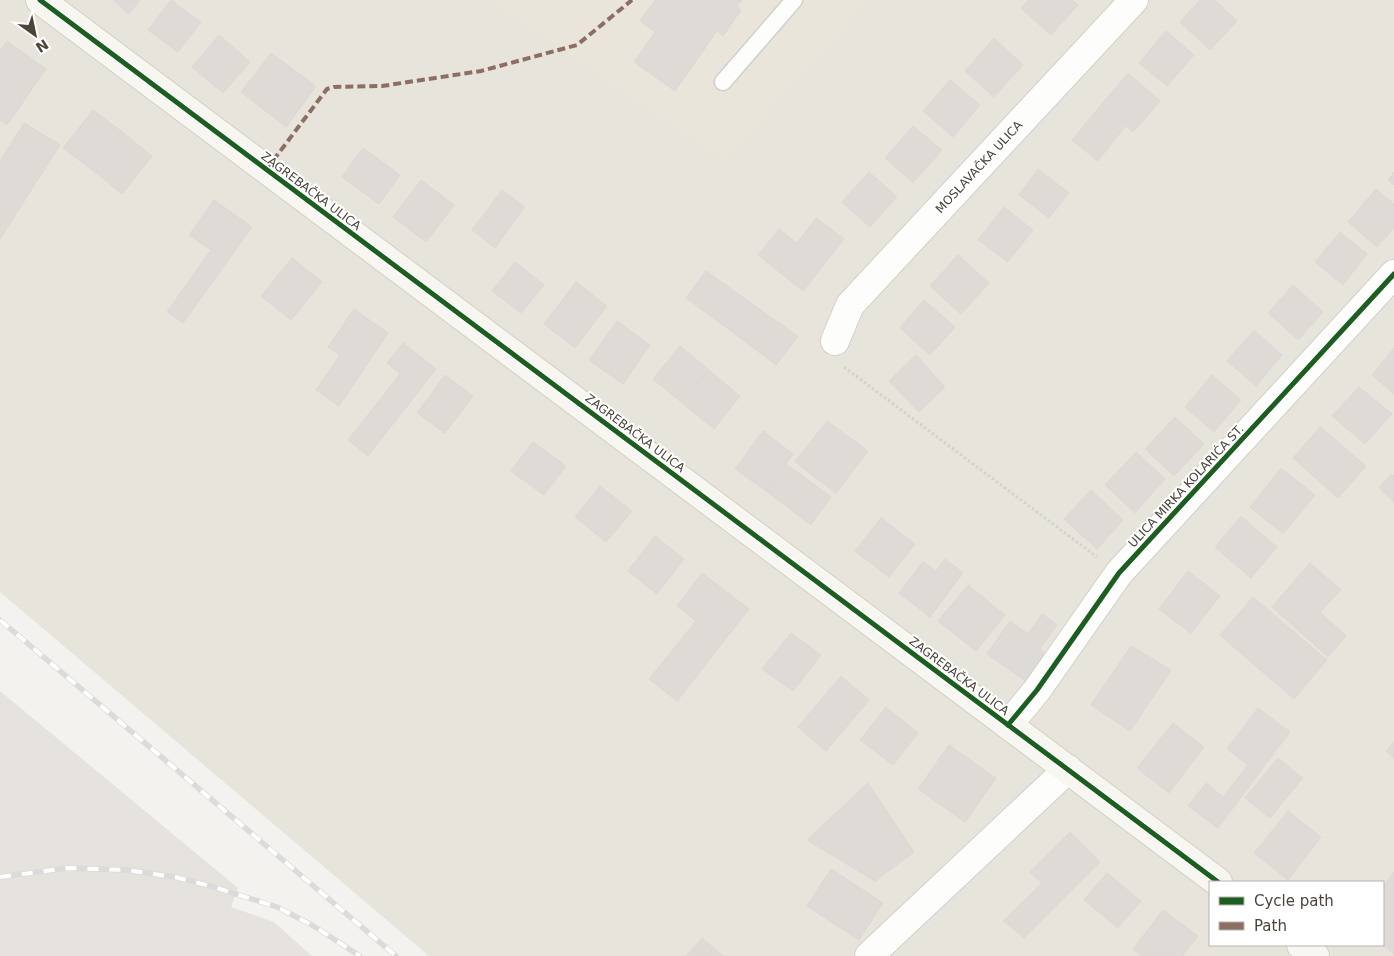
<svg xmlns="http://www.w3.org/2000/svg" width="1394" height="956" font-family="'DejaVu Sans',sans-serif">
<style>
.residential{fill:#e7e4dc;fill-rule:evenodd}
.industrial{fill:#e6e2de}
.education{fill:#eae5da}
.building{fill:#dedbd6;stroke:#dcd9d4}
.lines{fill:none;stroke-linecap:round;stroke-linejoin:round}
.lane-casing{stroke:#d2d0cb;stroke-width:19}
.street-casing{stroke:#d2d0cb;stroke-width:30}
.secondary-casing{stroke:#d3cfc5;stroke-width:30}
.path{stroke:#d3d2cc;stroke-width:3;stroke-dasharray:2.5 2.5;stroke-linecap:butt}
.lane{stroke:#fdfdfc;stroke-width:16}
.street{stroke:#fdfdfc;stroke-width:28}
.secondary{stroke:#f7f6f1;stroke-width:28}
.rail-casing{stroke:#dbdbda;stroke-width:5.5}
.rail{stroke:#fff;stroke-width:4;stroke-dasharray:11;stroke-linecap:butt}
.quiet{stroke:#8d6e63;stroke-width:4;stroke-dasharray:8 4;stroke-linecap:butt}
.cycleway-casing{stroke:#fff;stroke-width:8}
.cycleway{stroke:#1b5e20;stroke-width:5}
.labels{text-anchor:middle;dominant-baseline:central;stroke-width:4;stroke-linejoin:round;paint-order:stroke}
.street-label{font-size:12px;fill:#4b4439;stroke:#fff}
</style>
<rect width="100%" height="100%" fill="#f4f2ee"/>
<path class="residential" d="M0,0h1394v956h-965l-429,-364zM1210,882h173v63h-173z"/>
<path class="industrial" d="M0,691l238,197 -7,19 43,15 38,34h-312z"/>
<path class="education" d="M487,0h384l-147,163z"/>
<g class="building">
<path d="M113,0h27l-11,14z"/>
<path d="M171,0l30,22 -23,30 -30,-22z"/>
<path d="M655,0h87l-5,6 4,4 -18,26 -6,-5 -42,60 -41,-29 21,-30 -15,-11z"/>
<path d="M1028,0h44l6,5 -27,30 -30,-27z"/>
<path d="M1200,0h15l22,21 -27,29 -30,-28z"/>
<path d="M1166,31l28,24 -27,31 -28,-23z"/>
<path d="M219,35l31,27 -27,31 -31,-26z"/>
<path d="M994,38l29,27 -29,32 -29,-26z"/>
<path d="M7,41l39,28 -39,56 -7,-5v-69z"/>
<path d="M271,53l45,33 -30,41 -45,-35z"/>
<path d="M1128,73l32,28 -27,31 -32,-27z"/>
<path d="M950,80l30,25 -27,32 -30,-26z"/>
<path d="M1101,105l25,20 -28,36 -26,-21z"/>
<path d="M93,110l28,21 -30,38 -28,-21z"/>
<path d="M24,123l36,22 -60,94v-78z"/>
<path d="M913,126l29,24 -29,33 -28,-25z"/>
<path d="M121,131l31,25 -30,38 -31,-25z"/>
<path d="M363,148l37,27 -21,29 -37,-27z"/>
<path d="M1038,169l31,24 -20,25 -30,-23z"/>
<path d="M869,172l28,25 -27,30 -28,-25z"/>
<path d="M1394,172v13l-6,-5z"/>
<path d="M421,180l33,25 -28,37 -33,-25z"/>
<path d="M1376,189l18,15v24l-17,19 -29,-25z"/>
<path d="M502,190l23,17 -30,41 -23,-18z"/>
<path d="M214,200l38,27 -69,96 -16,-11 44,-62 -22,-15z"/>
<path d="M1004,207l29,23 -25,32 -30,-22z"/>
<path d="M816,218l28,21 -41,52 -45,-36 21,-26 18,14z"/>
<path d="M1340,232l27,22 -24,31 -28,-23z"/>
<path d="M958,255l31,28 -28,31 -31,-28z"/>
<path d="M292,258l30,24 -31,38 -30,-24z"/>
<path d="M515,262l29,23 -23,28 -29,-22z"/>
<path d="M706,271l49,35 -20,28 -49,-36z"/>
<path d="M576,282l31,24 -32,42 -31,-24z"/>
<path d="M1293,285l30,27 -25,28 -30,-27z"/>
<path d="M924,300l31,27 -25,28 -30,-27z"/>
<path d="M755,306l43,30 -22,29 -41,-31z"/>
<path d="M354,309l34,24 -49,73 -23,-16 24,-35 -12,-8z"/>
<path d="M617,321l33,24 -27,39 -34,-24z"/>
<path d="M1254,330l28,25 -26,31 -29,-25z"/>
<path d="M403,343l33,26 -68,87 -20,-16 52,-66 -13,-11z"/>
<path d="M680,346l29,24 -28,32 -28,-23z"/>
<path d="M1394,348v46l-22,-19z"/>
<path d="M916,355l29,32 -26,25 -30,-31z"/>
<path d="M709,370l31,26 -26,33 -33,-27z"/>
<path d="M445,375l28,21 -28,37 -28,-20z"/>
<path d="M1212,375l29,25 -27,32 -29,-25z"/>
<path d="M1359,387l33,27 -27,30 -33,-28z"/>
<path d="M1175,417l29,27 -30,32 -29,-27z"/>
<path d="M827,421l41,30 -32,42 -41,-31z"/>
<path d="M1320,427l46,39 -28,32 -45,-40z"/>
<path d="M763,431l30,23 -27,37 -31,-22z"/>
<path d="M533,442l33,24 -22,29 -33,-24z"/>
<path d="M1136,452l29,27 -30,34 -30,-28z"/>
<path d="M786,464l45,33 -20,28 -45,-34z"/>
<path d="M1281,468l34,27 -32,39 -33,-27z"/>
<path d="M1391,474l3,2v26l-15,-14z"/>
<path d="M600,486l32,25 -26,31 -31,-25z"/>
<path d="M1091,490l32,30 -26,29 -33,-30z"/>
<path d="M1241,516l36,31 -26,31 -36,-31z"/>
<path d="M881,518l34,26 -26,33 -34,-26z"/>
<path d="M655,536l29,23 -27,35 -29,-23z"/>
<path d="M945,559l18,14 -33,44 -31,-24 24,-31 13,9z"/>
<path d="M1310,563l31,27 -21,22 26,24 -18,21 -56,-50z"/>
<path d="M1188,571l32,25 -29,37 -32,-24z"/>
<path d="M702,573l47,36 -72,92 -28,-22 47,-58 -19,-15z"/>
<path d="M968,585l37,30 -29,36 -38,-30z"/>
<path d="M1253,597l40,34 -33,39 -40,-35z"/>
<path d="M1042,614l15,11 -17,24 7,5 -20,28 -40,-28 23,-33 18,13z"/>
<path d="M1293,631l34,29 -33,39 -34,-29z"/>
<path d="M791,633l30,22 -28,36 -31,-22z"/>
<path d="M1131,646l40,24 -41,61 -39,-26z"/>
<path d="M841,676l28,24 -43,51 -28,-24z"/>
<path d="M886,707l32,26 -25,32 -33,-25z"/>
<path d="M1258,708l32,24 -72,96 -30,-22 18,-23 17,14 25,-32 -21,-16z"/>
<path d="M1173,723l31,24 -35,46 -32,-25z"/>
<path d="M1394,742v16l-8,-7z"/>
<path d="M949,745l47,33 -31,44 -47,-33z"/>
<path d="M1278,758l25,20 -33,40 -25,-20z"/>
<path d="M868,783l46,69 -39,29 -68,-41z"/>
<path d="M1288,811l33,26 -33,43 -34,-27z"/>
<path d="M1070,832l30,30 -76,76 -21,-17 39,-38 -12,-11z"/>
<path d="M831,869l52,34 -24,37 -52,-34z"/>
<path d="M1394,872v82l-12,-9 1,-58z"/>
<path d="M1107,873l34,28 -23,27 -34,-28z"/>
<path d="M1163,910l35,26 -16,20h-40l-9,-7z"/>
<path d="M702,938l21,18h-37z"/>
</g>
<g class="lines">
<defs>
<path id="lane" d="M723,82l71,-82"/>
<g id="street">
<path d="M835,341l15,-36 284,-305"/>
<path d="M1008,725l29,-35 82,-117 275,-299"/>
<path d="M869,956l199,-187"/>
</g>
<g id="secondary">
<path d="M40,0l1178,882"/>
<path d="M1301,945l14,11"/>
</g>
</defs>
<use href="#lane" class="lane-casing"/>
<use href="#street" class="street-casing"/>
<use href="#secondary" class="secondary-casing"/>
<path class="path" d="M844,367l253,190"/>
<use href="#lane" class="lane"/>
<use href="#street" class="street"/>
<use href="#secondary" class="secondary"/>
<defs>
<g id="rail">
<path d="M0,620l396,336"/>
<path d="M0,877l68,-9 58,2 49,7 39,10 63,20 35,18 48,31"/>
</g>
</defs>
<use href="#rail" class="rail-casing"/>
<use href="#rail" class="rail"/>
<path class="quiet" d="M266,170l61,-81 7,-2 48,-1 99,-15 96,-26 55,-45"/>
<defs>
<g id="cycleway">
<path d="M40,0l1178,882"/>
<path d="M1008,725l29,-35 82,-117 275,-299"/>
</g>
</defs>
<use href="#cycleway" class="cycleway-casing"/>
<use href="#cycleway" class="cycleway"/>
</g>
<g class="labels">
<g class="street-label">
<text transform="translate(979 167) rotate(-47)">MOSLAVAČKA ULICA</text>
<text transform="translate(311 191) rotate(37)">ZAGREBAČKA ULICA</text>
<text transform="translate(635 433) rotate(37)">ZAGREBAČKA ULICA</text>
<text transform="translate(1186 486) rotate(-47)">ULICA MIRKA KOLARIĆA ST.</text>
<text transform="translate(959 676) rotate(37)">ZAGREBAČKA ULICA</text>
</g>
</g>
<rect x="1209" y="881" width="175" height="65" fill="#ffffff" stroke="#b7b4b0"/>
<rect x="1219" y="897" width="25" height="8" fill="#1b5e20" stroke="#b7b4b0"/>
<text x="1254" y="906" font-size="15" fill="#4b4439">Cycle path</text>
<rect x="1219" y="922" width="25" height="8" fill="#8d6e63" stroke="#b7b4b0"/>
<text x="1254" y="931" font-size="15" fill="#4b4439">Path</text>
<g transform="translate(35 35) rotate(147)" stroke="#ffffff" stroke-width="4" paint-order="stroke">
<path d="M0-4L9 19L0 12L-9 19Z" fill="#4b4439"/>
<text y="-8" font-size="14" font-weight="bold" text-anchor="middle" fill="#4b4439">N</text>
</g>
</svg>
